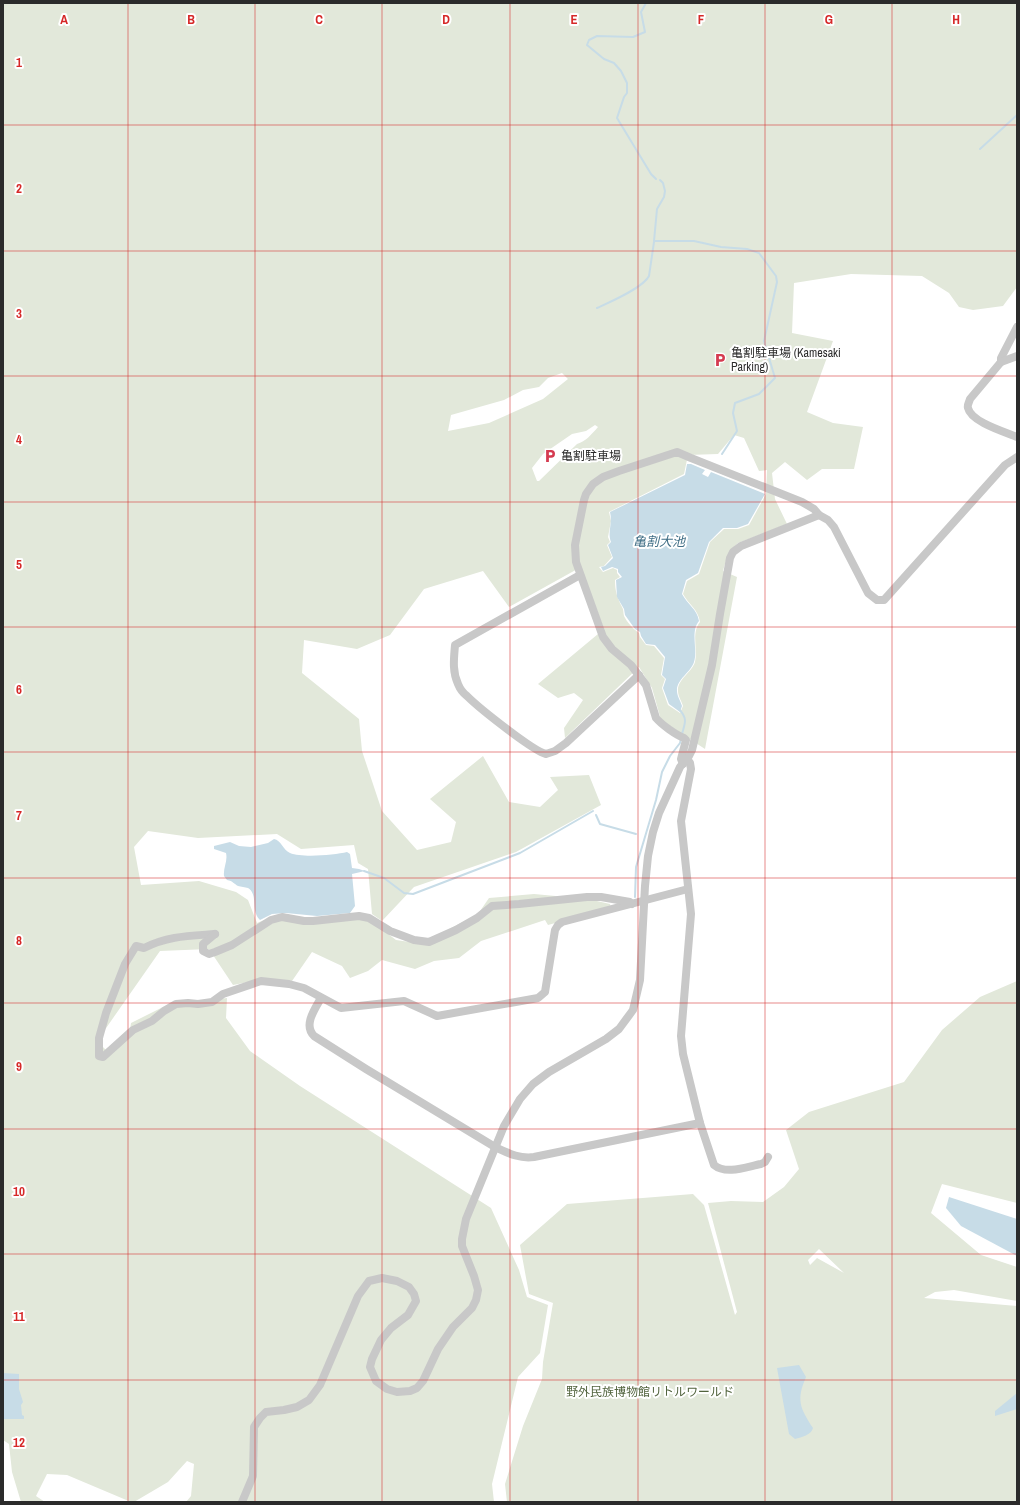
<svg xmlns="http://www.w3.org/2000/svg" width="1020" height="1505" font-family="'Archivo Narrow','Noto Sans JP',sans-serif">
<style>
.green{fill:#e2e8da;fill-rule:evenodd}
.water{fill:#c7dce7}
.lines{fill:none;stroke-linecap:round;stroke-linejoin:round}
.stream{stroke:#c7dce7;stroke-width:2}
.minor{stroke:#c8c8c8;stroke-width:8}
.grid{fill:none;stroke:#d62828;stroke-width:1;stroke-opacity:0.55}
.labels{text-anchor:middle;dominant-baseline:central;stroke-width:4;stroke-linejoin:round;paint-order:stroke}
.poi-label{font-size:12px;fill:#2b2b2b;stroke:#fff;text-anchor:start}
.park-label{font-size:12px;fill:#51633d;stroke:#fff}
.water-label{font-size:13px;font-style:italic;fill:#416f86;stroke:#fff}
.grid-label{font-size:13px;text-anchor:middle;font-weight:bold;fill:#d62828;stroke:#fff;stroke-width:4;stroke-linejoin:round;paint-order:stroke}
</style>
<rect width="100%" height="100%" fill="#fff"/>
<g class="green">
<path d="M3,3h1014v284l-14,19 -30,4 -14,-3 -10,-14 -27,-17 -71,-2 -57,9 -2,50 41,8 -26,71 26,11 30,4 -9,42h-32l-15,11 -22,-18 -13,11 3,26 12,25 -49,19c-10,8 -12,17 -15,28l14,6 -32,172 -44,-29 -9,-32 -13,-21 -74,71 -1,-10 19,-28 -9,-7 -16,5 -20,-14 66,-55 -23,-62 -72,40 -26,-36 -59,18 -34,46 -33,14 -53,-9 -2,33 57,46 3,32 20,60 35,39 34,-8 5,-20 -26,-23 53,-43 26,46 31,5 18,-17 -8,-13 39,-2 12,30 -85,47 -102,35 -32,34 -10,-7 -4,-45 -10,-6 -4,-18 -53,4 -24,-15 -79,4 -50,-7 -14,16 7,38 58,-4 37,11 12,8 9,23 17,-7h20l20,2 48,-4 34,26 34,5 2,-7 46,-24 11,-16 45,-4 54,5 22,5 1,4 -63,17 -3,-5 -64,21 -22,17 -25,3 -19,8 -33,-9 -14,11 -18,7 -8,-12 -30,-14 -20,29 -28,-2 -31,6 -24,-36 -49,2 -63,90 13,13 19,-18 2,-13 34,-17 62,-8 -1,20 24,33 50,35 191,122 28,62 8,27 21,8 -8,48 -22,24 -26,107 2,18h-308l5,-6 3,-32 -7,-3 -19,21 -34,20h-3l-64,-27 -20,-1 -11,22 9,6h-24l-9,-30 -3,-28 -6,-4zM562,373l6,6 -25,20 -54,24 -41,8 3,-16 53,-15 19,-10 16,-3 9,-9zM595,425l3,2c-7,8 -12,14 -21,17l-38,37h-2l-5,-13 11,-14 29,-20 14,-3zM734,435l10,3 15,33 8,-1 -1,24 -17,31 -11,4h-14l-14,13 -11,32 -12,7 -4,13c6,11 15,15 17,28 -9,11 -2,27 -5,40 -3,10 -18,18 -17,29 0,5 4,11 5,15l-3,7 -12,-8 -6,-17 3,-9 -4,-4 3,-17 -10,-12 -8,-1 -6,-8 -1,-4c-6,-4 -12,-11 -15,-17 -1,-3 0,-6 -2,-9 -5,-10 -7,-16 -7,-27l5,-3 -3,-4v-3l-4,-2 -10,4 -4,-5 5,-1 8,-9 -5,-12 3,-3 -2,-5 3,-16 -2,-9 75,-38 4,-19 30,-1z"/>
<path d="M1017,981v222l-75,-19 -11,29 50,42 36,12v34l-63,-11 -19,2 -11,6 93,8v196h-510l-2,-18 18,-58 19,-47 1,-17 10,-59 -24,-9 -9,-49 47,-41 126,-10 11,11 31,110 2,-3 -29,-109 23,-2 32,1 21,-15 15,-18 -13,-39 23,-18 95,-30 38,-52 38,-33zM819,1249l25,24 -27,-15 -7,7 -2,-5z"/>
</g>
<g class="water">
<path d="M687,464h4l14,6 -3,4 6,3 3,-5 54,22 -17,30 -11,4h-14l-14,14 -11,31 -12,7 -4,14c6,11 15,15 17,27 -9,11 -1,28 -5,41 -3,10 -18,18 -17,29 0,5 4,11 5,15l-2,6 -11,-8 -6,-16 3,-9 -4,-4 3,-18 -10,-12 -9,-1 -5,-8 -1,-4 -5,-3 -10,-14 -1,-6 -7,-12 -1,-17 6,-3 -4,-5v-3l-6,-2 -9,4 -2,-4 4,-1 8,-8 -5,-13 3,-3c-4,-10 2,-18 -1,-30l75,-37z"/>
<path d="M274,839c7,1 9,11 16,14 12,5 45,2 57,-1l3,2 2,14 7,1 6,2 -13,3 3,32 -5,7 -33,3 -31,-3 -14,1 -12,6c-10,-9 -1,-25 -12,-32 -3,-1 -7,-1 -10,-2 -4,-2 -5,-5 -11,-6l-3,-4c-1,-8 4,-15 2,-23l-12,-4v-3l16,-4 9,4 12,1 17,-4z"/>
<path d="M949,1197l68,22v37l-56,-30 -15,-18z"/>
<path d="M799,1365l7,12c-10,23 -6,31 7,51 -2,7 -11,9 -18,11l-6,-5 -12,-66z"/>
<path d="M3,1373l16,1v15l4,13 -2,3 1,10 2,1v3h-21z"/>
<path d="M1017,1393v16l-22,7v-5z"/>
</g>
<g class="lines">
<g class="stream">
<path d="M646,3l-5,9 4,20 -12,5 -36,-1 -8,4 -2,5 17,14 10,4 7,8 6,12v10l-3,4 -7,21 34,56 5,5"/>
<path d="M980,149l37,-34"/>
<path d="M660,180l3,3 2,8 -1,6 -7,12 -3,32h40l27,6 26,2 12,4 17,23 1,6 -13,59 11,37 -16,16 -24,9 -2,10 4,18 -15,23"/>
<path d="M597,308c13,-6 46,-20 52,-32l5,-34"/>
<path d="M679,709c9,10 6,14 3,25"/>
<path d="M596,815l4,9 36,10"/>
<path d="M364,871l20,7 20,15 9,1 107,-41 73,-42"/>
<path d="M635,897l1,-30 20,-67 6,-28 8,-16 10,-13 1,-4"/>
</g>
<g class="minor">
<path d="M1017,327l-16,31v4l-31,37c-1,4 -3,6 -2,9 3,14 37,24 49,29"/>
<path d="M1001,362l16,-6"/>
<path d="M580,575l-125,70c-1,13 -3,26 3,39 2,5 5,9 9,12 12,12 66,55 79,58l9,-3 11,-8 73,-68"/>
<path d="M687,759l3,4 1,6 -10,52 10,93 -10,122 2,18 17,69 14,42c12,10 32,2 47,-1l4,-2 3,-5"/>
<path d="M683,764l-2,-5 5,-19 -2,-2c-8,-3 -22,-13 -28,-20l-10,-33 -15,-20 -19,-16 -9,-12 -27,-75 -1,-17 9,-45 2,-6 7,-10 10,-7 16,-6 58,-19 14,6 111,44 12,7 5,6 9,5 6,7 34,66 9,7h7l121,-135 12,-8"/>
<path d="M215,934c-27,2 -47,2 -71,14l-8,-2 -11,18 -19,49 -7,25v18l4,1 30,-27 19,-9 12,-10 12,-7 12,-1 10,1 14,-2 11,-8 38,-13 28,3 15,4 37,20 63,-7 33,15 101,-18 7,-6 10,-62 3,-5 4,-3 126,-33"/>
<path d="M215,934l-12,10v7l6,3 6,-2 17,-7 39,-25 11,-3 22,4h9l46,-5 10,2 21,13 24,9 15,2 27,-12 21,-12 15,-12 27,-2 68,-7h14l29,5 2,2"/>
<path d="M321,998c-6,11 -18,27 -7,38l52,33 129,78c13,6 24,12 39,10l166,-34"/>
<path d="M242,1502l11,-26 1,-49 6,-9 6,-6 18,-2 13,-3 12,-7 11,-15 38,-89 11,-15 13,-3 15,3 12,6 5,7 2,7 -8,14 -17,13 -10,12 -9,19 -2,8 6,14 11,8 10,3 13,-1 7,-3 6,-7 15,-32 15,-22 19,-19 4,-8 2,-10 -4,-14 -12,-30v-7l4,-20 38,-93 16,-27 13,-15 16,-12 57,-33 13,-10 14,-19 7,-30 5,-94 3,-30 5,-24 6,-19 21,-46 9,-11 3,-6 20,-85 8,-51 10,-56 3,-6 8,-6 78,-31"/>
</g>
</g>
<path class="grid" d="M128,3v1499M255,3v1499M382,3v1499M510,3v1499M638,3v1499M765,3v1499M892,3v1499M3,125h1014M3,251h1014M3,376h1014M3,502h1014M3,627h1014M3,752h1014M3,878h1014M3,1003h1014M3,1129h1014M3,1254h1014M3,1380h1014"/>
<defs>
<symbol id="parking-bare" viewBox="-9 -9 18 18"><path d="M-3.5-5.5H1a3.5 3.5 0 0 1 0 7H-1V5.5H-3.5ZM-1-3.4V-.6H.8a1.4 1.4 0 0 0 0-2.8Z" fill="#d53b50" stroke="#fff" stroke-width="2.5" paint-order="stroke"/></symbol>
</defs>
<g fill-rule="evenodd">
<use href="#parking-bare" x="710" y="350" width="20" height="20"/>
<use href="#parking-bare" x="540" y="446" width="20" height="20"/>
</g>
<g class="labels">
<g class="poi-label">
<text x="731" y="353">亀割駐車場 (Kamesaki<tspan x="731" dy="14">Parking)</tspan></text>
<text x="561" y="456">亀割駐車場</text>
</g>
<g class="park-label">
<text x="650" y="1392">野外民族博物館リトルワールド</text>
</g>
<g class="water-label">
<text x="659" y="541">亀割大池</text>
</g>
</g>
<g class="grid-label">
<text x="64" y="24">A</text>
<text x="191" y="24">B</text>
<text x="319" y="24">C</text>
<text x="446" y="24">D</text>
<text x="574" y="24">E</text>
<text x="701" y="24">F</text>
<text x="829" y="24">G</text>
<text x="956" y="24">H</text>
<text x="19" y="67">1</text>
<text x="19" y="193">2</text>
<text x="19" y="318">3</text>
<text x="19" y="444">4</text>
<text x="19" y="569">5</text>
<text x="19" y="694">6</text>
<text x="19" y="820">7</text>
<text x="19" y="945">8</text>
<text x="19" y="1071">9</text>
<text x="19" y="1196">10</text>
<text x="19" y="1321">11</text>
<text x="19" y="1447">12</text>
</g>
<rect width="1020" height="1505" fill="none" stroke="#2b2b2b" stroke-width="8"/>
</svg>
